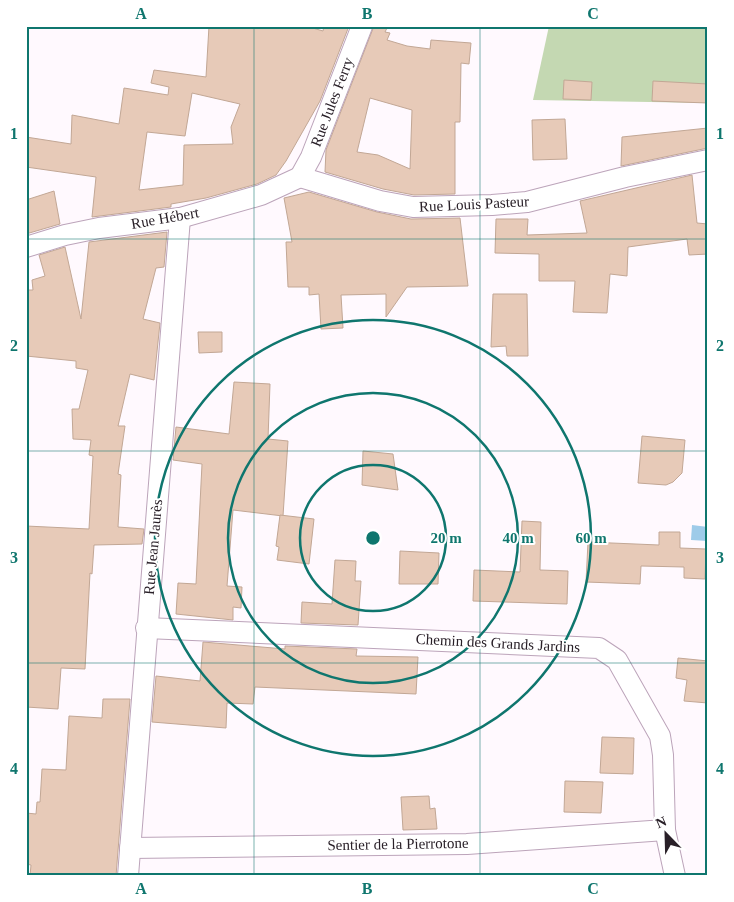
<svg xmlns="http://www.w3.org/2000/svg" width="734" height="902" font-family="'Times New Roman',serif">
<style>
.green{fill:#c4d8b2}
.water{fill:#9ecbe9}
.building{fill:#e7cab8;stroke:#c2a795;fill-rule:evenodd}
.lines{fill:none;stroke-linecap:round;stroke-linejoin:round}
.minor-casing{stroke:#bca4ba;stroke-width:22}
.minor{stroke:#fff;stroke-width:20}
.grid{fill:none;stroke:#0f766e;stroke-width:1;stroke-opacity:0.55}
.ring{fill:none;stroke:#0f766e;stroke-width:2.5}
.labels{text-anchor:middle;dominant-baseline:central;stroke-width:4;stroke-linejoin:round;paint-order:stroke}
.street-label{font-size:15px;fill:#292028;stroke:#fff}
.centre{fill:#0f766e;stroke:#fff;stroke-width:2.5}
.ring-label{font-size:15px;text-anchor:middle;font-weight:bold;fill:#0f766e;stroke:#fff;stroke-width:4;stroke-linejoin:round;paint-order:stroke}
.neatline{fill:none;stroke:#0f766e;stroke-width:2}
.grid-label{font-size:16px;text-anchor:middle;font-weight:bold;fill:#0f766e}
</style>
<rect width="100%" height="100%" fill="#fff9fe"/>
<path class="green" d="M549,26h159v77l-175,-3z"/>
<path class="water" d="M692,525l16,2v14l-17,-1z"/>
<g class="building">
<path d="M209,26h97l17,5 1,-5h25l-29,75 -34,60 -10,14 -19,9 -51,14 -35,6v3l-79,10 4,-40 -70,-10v-30l45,7 1,-29 47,9 5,-36 44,7 1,-8 -18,-4 3,-13 52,7zM192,93l48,11 -9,23 2,17 -49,1 -1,40 -44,5 8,-58 38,4z"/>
<path d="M374,26h14l-3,6 5,1 -3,7 20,6 23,3 1,-9 40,3 -2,21 -8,-1 -1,59h-5v72l-41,1 -31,-6 -58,-17 1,-22zM370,98l42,12 -2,59 -32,-14 -21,-3z"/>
<path d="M564,80l28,2 -1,18 -28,-1z"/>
<path d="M653,81l55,3v19l-56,-2z"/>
<path d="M565,119l2,40 -34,1 -1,-40z"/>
<path d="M708,128v20l-87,18 1,-29z"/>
<path d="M692,175l5,48 11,1v30l-19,1 -2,-16 -59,8 -1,29 -17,-2 -3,39 -34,-1 2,-31h-36v-27l-44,-1 1,-34h32l-1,16 60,-2 -7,-32z"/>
<path d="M54,191l6,33 -34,10v-34z"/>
<path d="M309,192l68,20 34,7 49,-1 8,68 -61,1 -21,30v-23l-45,1 2,33 -22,1 -2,-35 -10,1v-8h-21l-2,-45h6l-8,-44z"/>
<path d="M167,232l-3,35 -8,1 -13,51 17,4 -6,57 -24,-6 -12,52h7l-7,48 3,1 -3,52 26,2 -2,15 -48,1 -2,29 -2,-1 -5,96 -24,-1 -3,41 -32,-2v-181l63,3 4,-73 -4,-1 2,-15 -18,-1 -1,-30h7l9,-39 -12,-2v-7l-50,-5v-66h7l-1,-10 13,-4 -6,-21 26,-8 16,72 8,-77z"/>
<path d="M493,294h34l1,62h-21l-1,-10 -15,1z"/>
<path d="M198,332h24v20l-23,1z"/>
<path d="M234,382l36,2 -2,55 20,2 -5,75 -50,-6 -6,76 15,1 -1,21 -8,-1v13l-57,-6 2,-31 18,1 6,-120 -29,-4 3,-33 53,7z"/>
<path d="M642,436l43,4 -3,33 -9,9 -7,3 -28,-2z"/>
<path d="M363,451l30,3 5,36 -36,-5z"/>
<path d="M280,515l34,4 -5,45 -32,-4 2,-13 -3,-1z"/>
<path d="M522,521l19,1 -1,48 28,1 -1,33 -94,-3 1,-31 46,2z"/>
<path d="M659,532h21v16l26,1 -1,30 -21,-1v-11l-43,-1 -1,18 -54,-2 2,-40 71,3z"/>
<path d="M400,551l39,2 -1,31h-39z"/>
<path d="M335,560l21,1 -1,20h6l-3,44 -57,-2 1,-21 30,2z"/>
<path d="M203,642l82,7v-3l72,3 -1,7 62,1 -2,37 -161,-7 -2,17 -26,-1 -1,25 -74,-6 4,-46 44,5z"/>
<path d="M678,658l30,3v42l-24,-2 3,-21 -11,-2z"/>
<path d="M103,699h27l-14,177h-86l1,-11 -5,-1v-51l10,1 1,-12h3l2,-33 24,1 3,-54 33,2z"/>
<path d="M602,737l32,1 -1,36 -33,-1z"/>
<path d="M565,781l38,1 -2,31 -37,-1z"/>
<path d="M429,796l1,13 5,-1 2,21 -34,1 -2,-33z"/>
</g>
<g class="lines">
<defs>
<g id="minor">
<path d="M300,177l80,24 33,6 79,-2 35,-3 98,-25 83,-17"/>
<path d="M300,177l11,-20 51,-131"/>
<path d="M26,247l39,-12 34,-7 81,-10 81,-23 39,-18"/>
<path d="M146,628l453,20 18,12 43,76 3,19 2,75 10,46"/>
<path d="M130,848l337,-4 198,-14"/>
<path d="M128,876l52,-658"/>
</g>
</defs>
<use href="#minor" class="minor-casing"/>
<use href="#minor" class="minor"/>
</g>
<path class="grid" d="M254,26v850M480,26v850M26,239h682M26,451h682M26,663h682"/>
<g class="ring">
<circle cx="373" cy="538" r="73"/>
<circle cx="373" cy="538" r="145"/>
<circle cx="373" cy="538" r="218"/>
</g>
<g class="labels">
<g class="street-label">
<text transform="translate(332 102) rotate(-69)">Rue Jules Ferry</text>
<text transform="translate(474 204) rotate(-3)">Rue Louis Pasteur</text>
<text transform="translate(165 218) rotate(-10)">Rue Hébert</text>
<text transform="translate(153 547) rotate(-85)">Rue Jean Jaurès</text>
<text transform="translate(498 643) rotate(3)">Chemin des Grands Jardins</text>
<text transform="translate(398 844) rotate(-1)">Sentier de la Pierrotone</text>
</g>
</g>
<circle cx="373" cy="538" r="8" class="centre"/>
<g class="ring-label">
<text x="446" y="543">20 m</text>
<text x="518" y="543">40 m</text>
<text x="591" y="543">60 m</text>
</g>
<rect width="734" height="902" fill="none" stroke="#ffffff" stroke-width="55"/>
<g transform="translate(666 834) rotate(337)" stroke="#ffffff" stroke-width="4" paint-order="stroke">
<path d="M0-4L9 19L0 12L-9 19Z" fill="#292028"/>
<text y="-8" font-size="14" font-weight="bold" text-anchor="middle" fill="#292028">N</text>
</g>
<rect x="28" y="28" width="678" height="846" class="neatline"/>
<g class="grid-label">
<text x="141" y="19">A</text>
<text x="367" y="19">B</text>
<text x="593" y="19">C</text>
<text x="14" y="139">1</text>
<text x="720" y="139">1</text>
<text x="14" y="351">2</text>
<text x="720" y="351">2</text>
<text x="14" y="563">3</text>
<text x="720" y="563">3</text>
<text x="14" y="774">4</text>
<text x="720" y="774">4</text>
<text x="141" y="894">A</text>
<text x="367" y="894">B</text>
<text x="593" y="894">C</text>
</g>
</svg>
